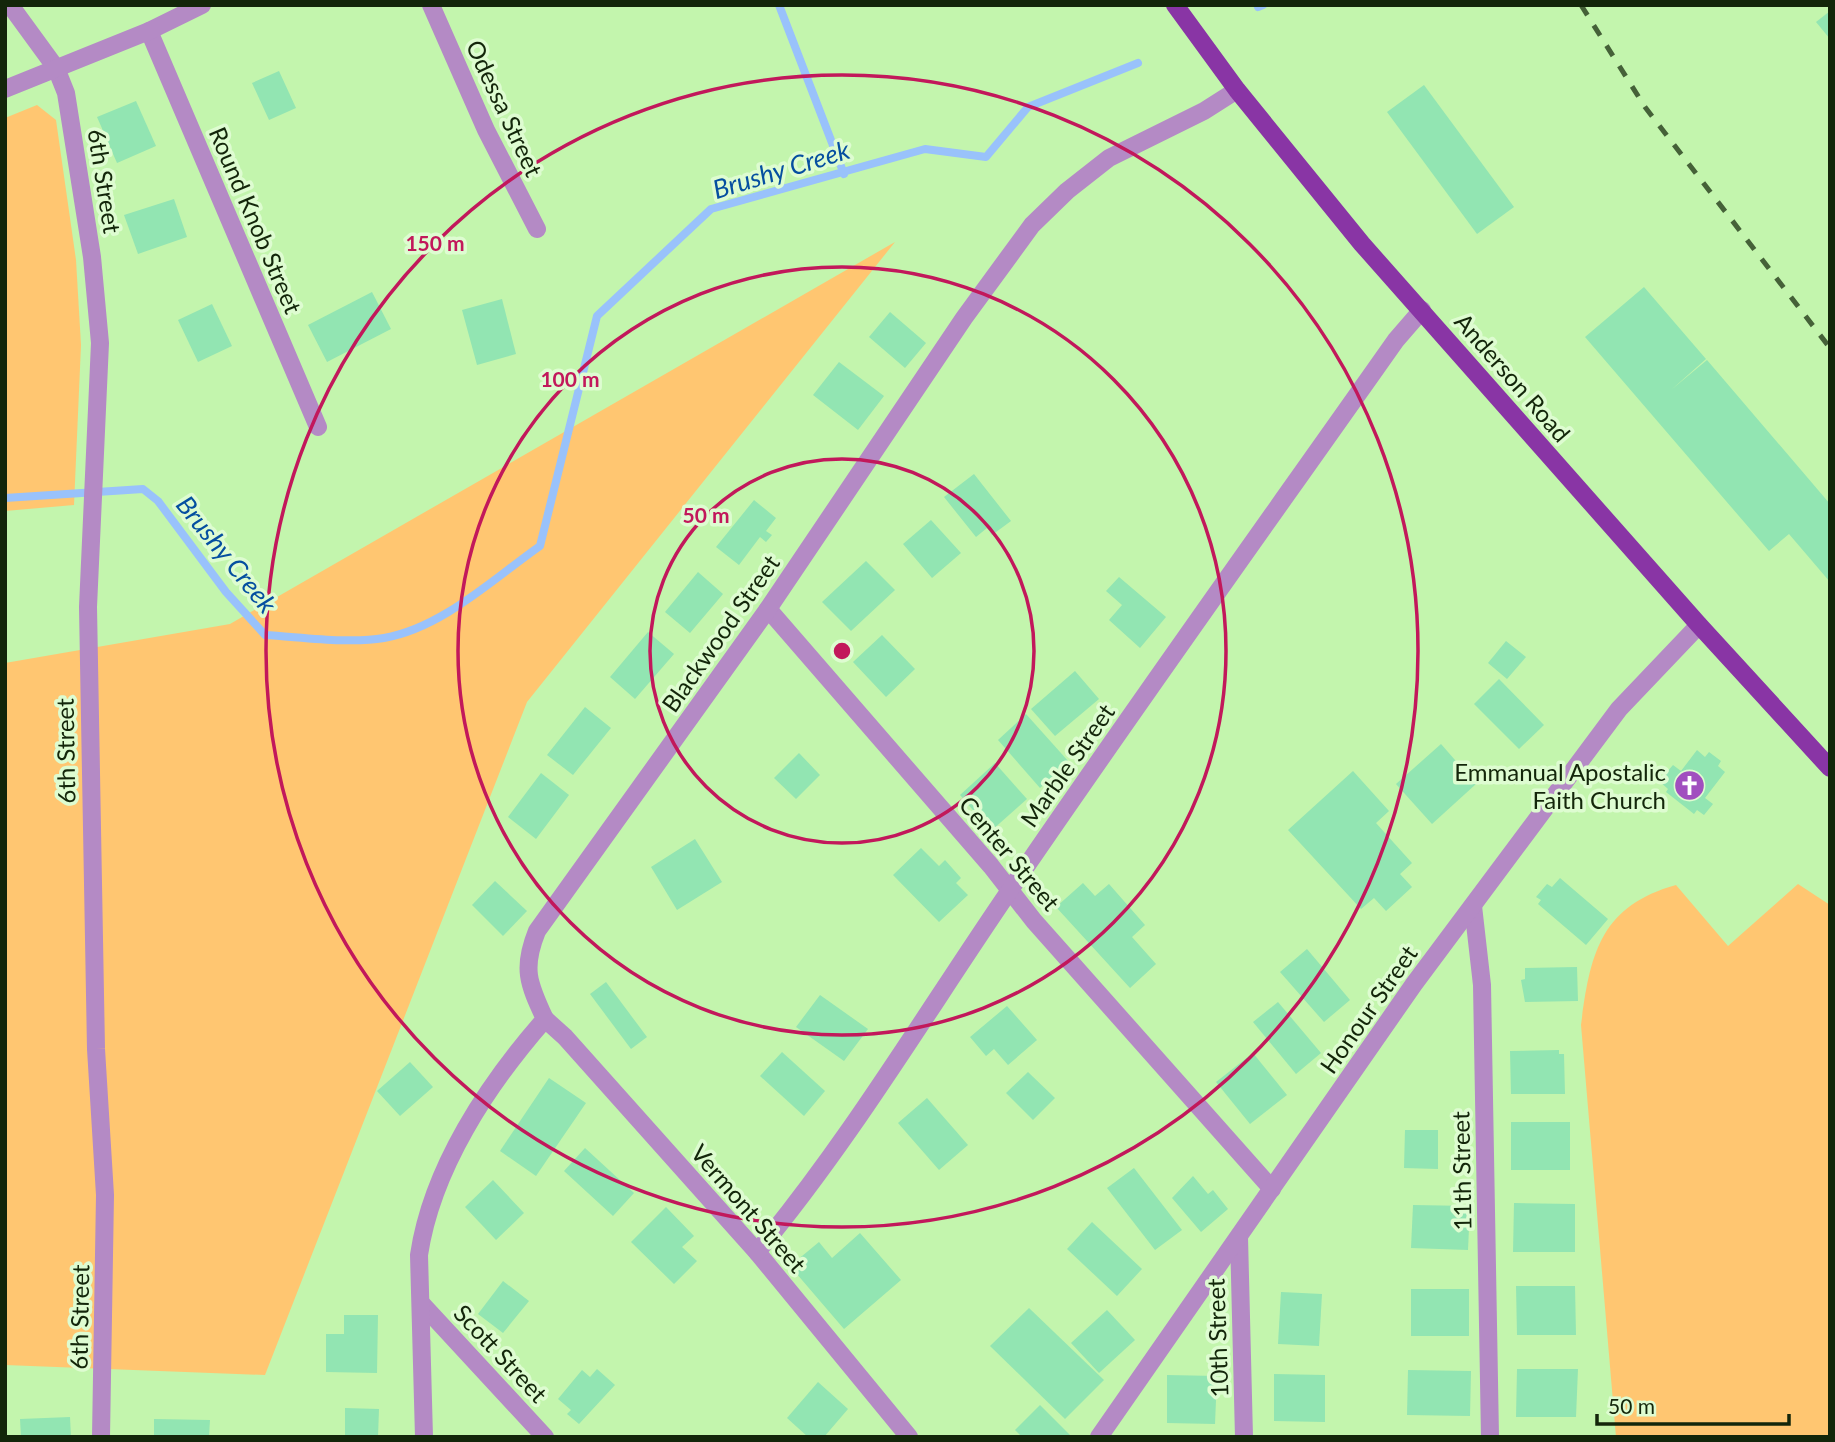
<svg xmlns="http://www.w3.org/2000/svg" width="1835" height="1442" font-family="Lato,sans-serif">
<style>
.green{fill:#ffc671}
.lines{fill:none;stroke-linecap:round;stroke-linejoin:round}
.stream{stroke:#99c2fb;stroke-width:8}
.building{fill:#92e5b2}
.minor{stroke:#b48ac5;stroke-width:18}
.major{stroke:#8935a5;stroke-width:18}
.rail{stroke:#456138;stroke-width:5;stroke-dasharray:12 12;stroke-linecap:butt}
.ring{fill:none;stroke:#c2185b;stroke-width:3.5}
.labels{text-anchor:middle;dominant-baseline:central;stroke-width:7;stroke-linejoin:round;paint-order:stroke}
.street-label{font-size:24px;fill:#13260a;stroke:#defcd1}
.poi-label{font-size:24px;fill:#13260a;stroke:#defcd1;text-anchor:end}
.water-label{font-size:26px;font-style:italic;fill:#054fa0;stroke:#defcd1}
.centre{fill:#c2185b;stroke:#defcd1;stroke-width:3.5}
.ring-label{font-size:21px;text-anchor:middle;font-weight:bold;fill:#c2185b;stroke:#defcd1;stroke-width:7;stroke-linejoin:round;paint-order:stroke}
</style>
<rect width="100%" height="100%" fill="#c3f5ad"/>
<g class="green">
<path d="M37,105l19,15 20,140 5,85 -7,160 -69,6v-393z"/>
<path d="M895,242l-368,460 -262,673 -260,-10v-702l225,-39z"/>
<path d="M1798,884l32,21v532h-214l-35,-412c9,-70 19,-119 95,-140l52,61z"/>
</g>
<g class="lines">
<g class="stream">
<path d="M779,5l65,169"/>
<path d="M1258,7l5,-2"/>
<path d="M5,498l138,-9 15,12 68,91 39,43c36,2 84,9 119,3 58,-10 109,-59 156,-92l57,-230 114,-107 214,-60 61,8 42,-50 110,-44"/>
</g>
</g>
<g class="building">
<path d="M1830,11v28l-14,-17z"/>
<path d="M279,71l17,37 -27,12 -17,-37z"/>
<path d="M1424,85l90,122 -37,27 -90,-122z"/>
<path d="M136,101l20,45 -39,17 -20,-46z"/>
<path d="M174,199l13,38 -49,17 -14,-39z"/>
<path d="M1644,287l62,72 -35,31 36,-30 123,144v78l-41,-48 -20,17 -184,-214z"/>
<path d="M372,292l19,37 -64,33 -19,-37z"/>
<path d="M502,299l14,55 -39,11 -15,-55z"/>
<path d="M212,304l20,42 -34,16 -20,-42z"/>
<path d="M890,312l36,31 -21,25 -36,-31z"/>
<path d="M839,362l45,34 -26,34 -45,-35z"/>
<path d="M974,474l37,47 -19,14 -5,-7 -11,9 -32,-40z"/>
<path d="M754,500l22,18 -10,13 6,4 -6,7 -6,-5 -21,28 -23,-18z"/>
<path d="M931,520l30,33 -29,25 -29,-34z"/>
<path d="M866,561l29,29 -44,41 -29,-29z"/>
<path d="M698,572l25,22 -33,39 -25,-21z"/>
<path d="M1119,577l47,40 -26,31 -31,-28 13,-15 -16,-14z"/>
<path d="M648,632l26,22 -39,45 -25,-22z"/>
<path d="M882,635l33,34 -29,28 -33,-35z"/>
<path d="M1506,641l20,16 -19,22 -19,-16z"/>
<path d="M1075,671l24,28 -44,37 -24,-27z"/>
<path d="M1499,679l45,46 -25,24 -45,-45z"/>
<path d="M585,707l26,21 -38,47 -26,-20z"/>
<path d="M1026,714l43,48 -29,26 -42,-48z"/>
<path d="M1441,744l35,40 -44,40 -36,-40z"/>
<path d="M1697,750l8,7 4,-5 12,9 -3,5 7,6 -20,26 8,6 -9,11 -7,-5 -3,4 -28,-22 2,-3 -9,-8 14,-16 8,6z"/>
<path d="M799,753l21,22 -24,24 -22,-21z"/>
<path d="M995,763l32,36 -36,32 -31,-36z"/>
<path d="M1353,771l36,40 -13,12 36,40 -12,11 12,13 -26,24 -12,-13 -13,11 -73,-79z"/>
<path d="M541,773l28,22 -33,44 -28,-22z"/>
<path d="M695,839l27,43 -45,28 -26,-43z"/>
<path d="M921,848l18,18 6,-6 16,18 -5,5 12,12 -29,27 -46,-47z"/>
<path d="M1560,878l48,41 -22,26 -48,-41 3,-4 -5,-3 11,-13 5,3z"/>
<path d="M495,881l32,30 -24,25 -31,-31z"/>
<path d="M1083,883l12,13 14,-12 36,41 -13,12 24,27 -26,24 -74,-81z"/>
<path d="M1307,949l43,51 -26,22 -44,-50z"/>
<path d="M1577,967l1,34 -53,1 -4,-22 4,-1v-11z"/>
<path d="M606,982l41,55 -16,12 -41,-55z"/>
<path d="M820,995l48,34 -24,32 -48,-34z"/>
<path d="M1278,1002l43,51 -25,21 -43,-52z"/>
<path d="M1007,1006l30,34 -29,25 -14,-16 -8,7 -16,-19z"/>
<path d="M1559,1050v4h5l1,40h-54l-1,-43z"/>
<path d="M782,1052l43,39 -21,25 -44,-40z"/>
<path d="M1253,1053l34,42 -37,29 -34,-42z"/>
<path d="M410,1062l23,25 -33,29 -23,-25z"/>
<path d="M1028,1072l27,26 -22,22 -27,-27z"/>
<path d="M549,1078l37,25 -50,73 -36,-25z"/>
<path d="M927,1098l41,47 -29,25 -41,-47z"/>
<rect x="1511" y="1122" width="59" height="48"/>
<path d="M1405,1130h33v39l-34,-1z"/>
<path d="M585,1148l49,45 -21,23 -49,-45z"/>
<path d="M1134,1168l48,62 -27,20 -48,-62z"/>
<path d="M1193,1176l15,18 5,-4 15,19 -27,23 -29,-34z"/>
<path d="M493,1180l31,33 -28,27 -31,-33z"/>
<path d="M1514,1203l61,1v48h-62z"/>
<path d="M1413,1205l57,1 -2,44 -57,-2z"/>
<path d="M666,1207l28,29 -12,11 15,14 -23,23 -43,-42z"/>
<path d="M1092,1222l50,47 -25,27 -50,-47z"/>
<path d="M860,1233l41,47 -57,49 -54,-63 29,-24 13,16z"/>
<path d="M503,1281l26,20 -26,32 -25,-19z"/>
<path d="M1516,1286h59l1,49h-59z"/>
<rect x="1411" y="1289" width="58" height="47"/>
<path d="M1281,1292l41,2 -3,52 -41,-2z"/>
<path d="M1029,1308l75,72 -39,39 -75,-73z"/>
<path d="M1107,1310l28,30 -36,33 -28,-30z"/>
<path d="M344,1315h34l-1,58 -51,-1v-38h18z"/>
<path d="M597,1369l18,16 -36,39 -12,-10 4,-4 -13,-11 24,-29 8,7z"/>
<path d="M1517,1369h61l-2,48h-60z"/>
<path d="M1408,1370l63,1 -1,45 -63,-1z"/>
<path d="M1274,1374l51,1v47l-51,-1z"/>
<path d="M1167,1375l50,1 -2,48 -48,-1z"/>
<path d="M818,1382l30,27 -24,28h-16l-21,-19z"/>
<path d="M1040,1405l32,32h-50l-7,-7z"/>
<path d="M345,1408l34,1 -1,28h-33z"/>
<path d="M70,1417l1,20h-50l-1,-18z"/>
<path d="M154,1419l56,1 -1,17h-55z"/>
</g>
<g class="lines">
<g class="minor">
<path d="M10,5l46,63 10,25 26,164 8,86 -12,264 8,442 9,146 -4,242"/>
<path d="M431,5l55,125 51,99"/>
<path d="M149,31l169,396"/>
<path d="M5,89l144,-58 53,-26"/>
<path d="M768,609l223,257 43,55 238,268"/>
<path d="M1473,906l9,79 8,452"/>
<path d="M545,1019l20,18 192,215 152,185"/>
<path d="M1239,1237l5,200"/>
<path d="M757,1252c94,-113 170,-241 253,-362 126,-185 257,-367 386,-550l26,-30"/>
<path d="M421,1303l124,134"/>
<path d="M424,1437l-5,-182c13,-87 69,-171 126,-236 -17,-36 -23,-51 -8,-88l231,-322 196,-291 68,-93 35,-34 42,-33 95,-47 33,-21"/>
<path d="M1099,1437l315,-453 205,-275 80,-84"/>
</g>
<path class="major" d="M1175,5l62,85 125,154 337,381 131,143"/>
<path class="rail" d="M1581,5l64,102 185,241"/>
</g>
<g class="ring">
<circle cx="842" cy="651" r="192"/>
<circle cx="842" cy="651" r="384"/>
<circle cx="842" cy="651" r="576"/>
</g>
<defs>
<symbol id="church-disc" viewBox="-11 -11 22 22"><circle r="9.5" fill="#a14fbf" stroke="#defcd1"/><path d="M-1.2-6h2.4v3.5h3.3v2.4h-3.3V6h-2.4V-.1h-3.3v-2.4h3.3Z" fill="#fff"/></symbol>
</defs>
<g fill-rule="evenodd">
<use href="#church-disc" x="1672" y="768" width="35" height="35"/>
</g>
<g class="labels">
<g class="street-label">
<text transform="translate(505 108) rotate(65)">Odessa Street</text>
<text transform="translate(105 181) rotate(81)">6th Street</text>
<text transform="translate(256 220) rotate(67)">Round Knob Street</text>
<text transform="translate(1513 377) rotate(49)">Anderson Road</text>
<text transform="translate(720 633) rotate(-55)">Blackwood Street</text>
<text transform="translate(65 751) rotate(-91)">6th Street</text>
<text transform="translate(1067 765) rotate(-55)">Marble Street</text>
<text transform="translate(1010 853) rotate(50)">Center Street</text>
<text transform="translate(1368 1009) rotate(-55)">Honour Street</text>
<text transform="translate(1461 1171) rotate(-91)">11th Street</text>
<text transform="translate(749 1208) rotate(49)">Vermont Street</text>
<text transform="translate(79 1317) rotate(-89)">6th Street</text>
<text transform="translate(1217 1338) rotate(-92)">10th Street</text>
<text transform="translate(501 1353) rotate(47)">Scott Street</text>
</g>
<g class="poi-label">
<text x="1666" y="771">Emmanual Apostalic<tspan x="1666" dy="28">Faith Church</tspan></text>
</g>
<g class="water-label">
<text transform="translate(781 169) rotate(-17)">Brushy Creek</text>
<text transform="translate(227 554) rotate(51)">Brushy Creek</text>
</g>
</g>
<circle cx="842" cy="651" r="10" class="centre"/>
<g class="ring-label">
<text x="435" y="251">150 m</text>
<text x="570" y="387">100 m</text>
<text x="706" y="523">50 m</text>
</g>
<rect width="1835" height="1442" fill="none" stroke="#13260a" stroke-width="14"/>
<path d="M1597 1414v10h192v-10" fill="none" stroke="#13260a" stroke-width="3.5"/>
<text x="1608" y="1414" font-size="21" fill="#13260a" stroke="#defcd1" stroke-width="5" paint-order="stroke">50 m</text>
</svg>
